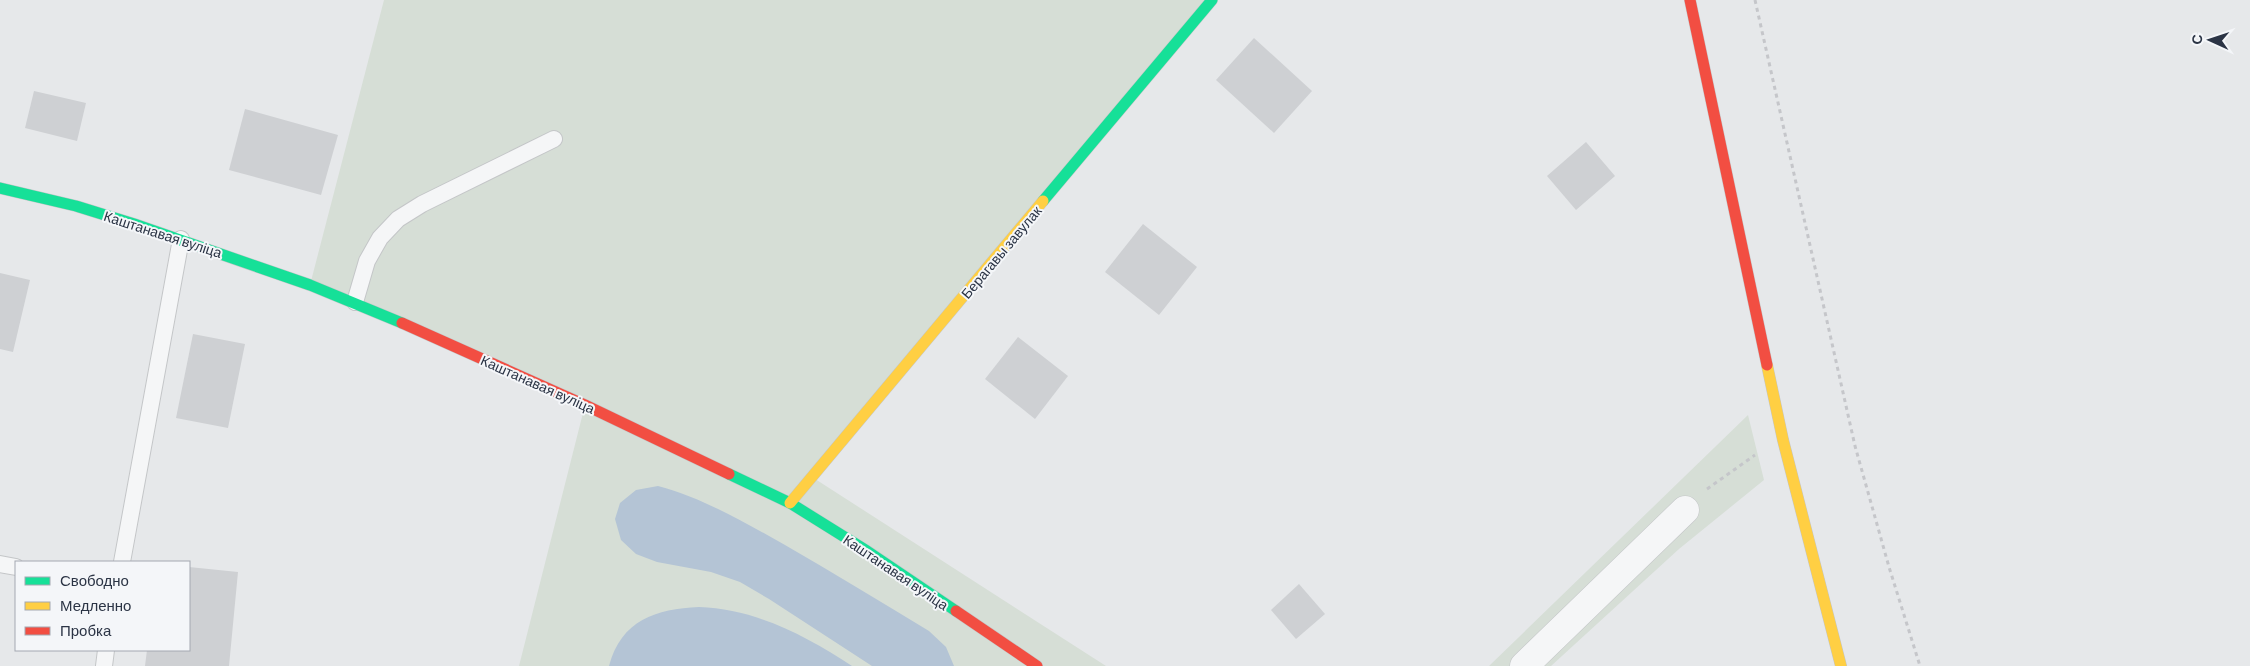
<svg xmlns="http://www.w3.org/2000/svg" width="2250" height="666" font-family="Barlow,sans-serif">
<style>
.green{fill:#d6ded6}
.water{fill:#b4c4d5}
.building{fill:#ced0d3}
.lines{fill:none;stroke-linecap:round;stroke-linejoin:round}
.lane-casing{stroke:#c4c6c8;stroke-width:18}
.street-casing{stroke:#c4c6c8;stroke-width:29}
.fast-casing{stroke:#c4c6c8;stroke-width:12}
.slow-casing{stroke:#c4c6c8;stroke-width:12}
.jam-casing{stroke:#c4c6c8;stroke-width:12}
.path{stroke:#c5c6ca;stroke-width:3;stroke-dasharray:4 4;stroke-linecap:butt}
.lane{stroke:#f5f6f7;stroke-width:16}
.street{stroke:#f5f6f7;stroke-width:28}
.fast{stroke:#16e098;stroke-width:11}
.slow{stroke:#ffcf43;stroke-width:11}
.jam{stroke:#f24e42;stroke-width:11}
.labels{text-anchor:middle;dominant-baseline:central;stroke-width:4;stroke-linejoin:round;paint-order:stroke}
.street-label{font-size:14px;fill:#2b3445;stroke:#f4f6f9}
</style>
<rect width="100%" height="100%" fill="#e6e8ea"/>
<g class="green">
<path d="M384,0h828l-400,477 294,189h-587l66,-261 -275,-120z"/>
<path d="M1748,415l16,65 -85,69 -128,117h-62z"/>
</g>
<g class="water">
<path d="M658,486c45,12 86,36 127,59 49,28 96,57 144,86l17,16 8,19h-82l-103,-67 -29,-17 -29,-10 -54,-10 -21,-8 -15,-14 -6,-21 5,-16 16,-13z"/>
<path d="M699,607c56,2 106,28 153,59h-243c12,-46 47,-57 90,-59z"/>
</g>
<g class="building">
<path d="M1254,38l58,53 -38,42 -58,-53z"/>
<path d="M34,91l52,12 -9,38 -52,-13z"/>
<path d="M245,109l93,26 -17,60 -92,-25z"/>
<path d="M1586,142l29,34 -39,34 -29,-34z"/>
<path d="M1143,224l54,43 -38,48 -54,-43z"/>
<path d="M0,273l30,7 -17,72 -13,-3z"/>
<path d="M193,334l52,10 -17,84 -52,-10z"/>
<path d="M1018,337l50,39 -33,43 -50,-40z"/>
<path d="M189,567l49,5 -9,94h-84l2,-16h42z"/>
<path d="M1299,584l26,30 -29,25 -25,-29z"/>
</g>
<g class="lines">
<defs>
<g id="lane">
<path d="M355,302l12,-41 13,-23 18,-19 24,-15 132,-65"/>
<path d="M122,562l59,-323"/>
<path d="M0,564l16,3"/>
<path d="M104,666l2,-16"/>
</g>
<path id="street" d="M1524,666l161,-156"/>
<g id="fast">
<path d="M0,188l76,18 58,18 176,61 92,38"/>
<path d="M1043,201l169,-201"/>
<path d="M729,474l61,29 77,48 89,60"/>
</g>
<g id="slow">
<path d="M1767,365l16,75 58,226"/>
<path d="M790,503l253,-302"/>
</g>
<g id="jam">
<path d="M1690,0l77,365"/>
<path d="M402,323l183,82 144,69"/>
<path d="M956,611l81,55"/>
</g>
</defs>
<use href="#lane" class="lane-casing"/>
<use href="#street" class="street-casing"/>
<use href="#fast" class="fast-casing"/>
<use href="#slow" class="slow-casing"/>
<use href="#jam" class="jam-casing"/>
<g class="path">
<path d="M1755,0l100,446 34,121 31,99"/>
<path d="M1707,489l48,-34"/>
</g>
<use href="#lane" class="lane"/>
<use href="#street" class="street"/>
<use href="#fast" class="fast"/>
<use href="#slow" class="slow"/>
<use href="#jam" class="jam"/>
</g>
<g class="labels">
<g class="street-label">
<text transform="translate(163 234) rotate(18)">Каштанавая вуліца</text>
<text transform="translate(1001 252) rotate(-50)">Берагавы завулак</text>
<text transform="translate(538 384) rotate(24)">Каштанавая вуліца</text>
<text transform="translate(896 572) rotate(34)">Каштанавая вуліца</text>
</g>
</g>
<rect x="15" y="561" width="175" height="90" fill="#f4f6f9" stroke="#a4a8b1"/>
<rect x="25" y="577" width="25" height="8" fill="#16e098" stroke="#a4a8b1"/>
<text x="60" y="586" font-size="15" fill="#2b3445">Свободно</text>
<rect x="25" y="602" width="25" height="8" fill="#ffcf43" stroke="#a4a8b1"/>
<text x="60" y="611" font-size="15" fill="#2b3445">Медленно</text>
<rect x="25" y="627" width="25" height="8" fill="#f24e42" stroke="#a4a8b1"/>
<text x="60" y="636" font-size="15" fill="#2b3445">Пробка</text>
<g transform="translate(2210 40) rotate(273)" stroke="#f4f6f9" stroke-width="4" paint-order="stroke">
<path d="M0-4L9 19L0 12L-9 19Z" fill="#2b3445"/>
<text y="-8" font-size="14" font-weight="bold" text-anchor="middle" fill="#2b3445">С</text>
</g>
</svg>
